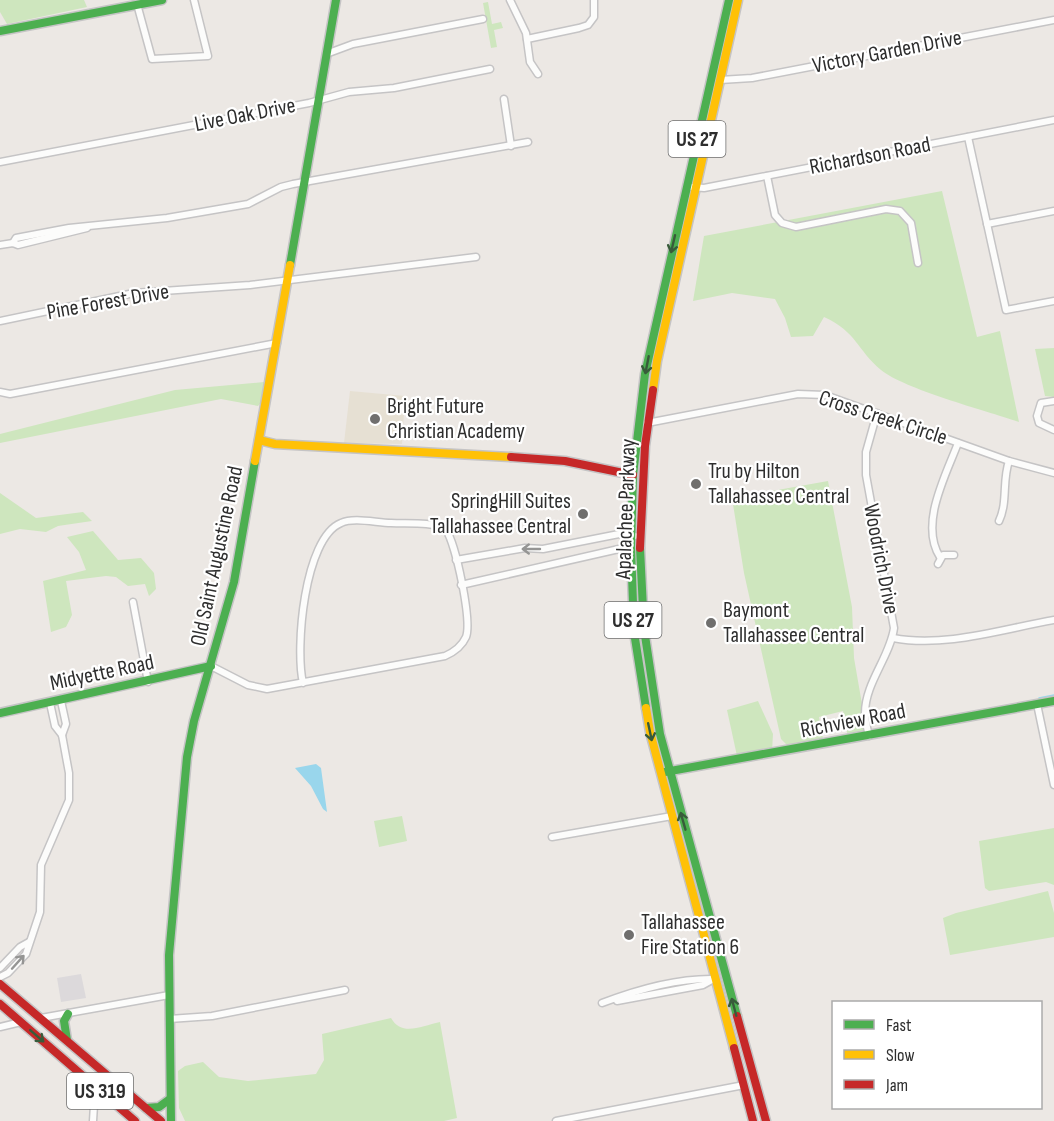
<svg xmlns="http://www.w3.org/2000/svg" width="1054" height="1121" font-family="'Sofia Sans Condensed',sans-serif">
<style>
.industrial{fill:#dcd9db}
.education{fill:#e6e0d3}
.green{fill:#cee6be}
.water{fill:#99d6ec}
.lines{fill:none;stroke-linecap:round;stroke-linejoin:round}
.stream{stroke:#99d6ec;stroke-width:1.5}
.street-casing{stroke:#c5c4c5;stroke-width:9}
.fast-casing{stroke:#c5c4c5;stroke-width:11}
.slow-casing{stroke:#c5c4c5;stroke-width:11}
.jam-casing{stroke:#c5c4c5;stroke-width:11}
.street{stroke:#fcfcfb;stroke-width:6}
.fast{stroke:#4caf50;stroke-width:8}
.slow{stroke:#ffc107;stroke-width:8}
.jam{stroke:#c62828;stroke-width:8}
.oneway{stroke:#385b3a}
.oneway2{stroke:#959594}
.poi-dot{fill:#706f6e;stroke:#fff;stroke-width:2}
.labels{text-anchor:middle;dominant-baseline:central;stroke-width:4.5;stroke-linejoin:round;paint-order:stroke}
.shield{fill:#fff;stroke:#6d6d6d;stroke-width:1.5}
.shield-label{font-size:21px;font-weight:bold;fill:#2e2e2e}
.street-label{font-size:22px;fill:#2e2e2e;stroke:#fff}
.poi-label{font-size:22px;fill:#2e2e2e;stroke:#fff;text-anchor:start}
</style>
<rect width="100%" height="100%" fill="#ece8e4"/>
<path class="industrial" d="M81,974l5,24 -25,4 -4,-24z"/>
<path class="education" d="M350,391l55,5 -3,48 -58,-1z"/>
<g class="green">
<path d="M0,0h84l3,7 -80,17 -7,-12z"/>
<path d="M488,2l4,22 9,-2 2,6 -9,2 3,17 -6,1 -8,-45z"/>
<path d="M942,191l35,146 23,-6 19,91c-32,-11 -115,-33 -138,-52 -24,-20 -24,-38 -57,-53l-11,19 -22,1 -6,-19 -10,-19 -43,-6 -39,8 11,-65z"/>
<path d="M1054,348v49l-9,-1 -10,-47z"/>
<path d="M264,382v17l-6,7 -37,-7 -221,44v-9l175,-44z"/>
<path d="M828,481l24,126 2,51 13,75 -19,4 -5,-26 -24,6 4,22 -35,7 -7,-7 -37,-166 -12,-75z"/>
<path d="M0,493l36,25 47,-6 9,9 -34,5 -12,6 -26,-3 -20,5z"/>
<path d="M93,531l25,29 23,-2 13,15 2,16 -7,7 -4,-12 -17,2 -12,-9 -10,-1 -40,5 6,34 -6,12 -15,5 -8,-51 43,-11 -7,-18 -12,-15z"/>
<path d="M758,701l15,33 -1,17 -35,5 -10,-46z"/>
<path d="M402,816l5,25 -28,6 -5,-26z"/>
<path d="M1054,828v57l-8,-3 -57,9 -4,-3 -6,-47z"/>
<path d="M1048,891l6,22v24l-104,18 -7,-37 13,-5z"/>
<path d="M391,1018c11,19 30,8 49,4l17,96 -13,3h-259l-6,-13 -1,-37 7,-5 18,-4 16,15 29,4 68,-7 8,-14 -2,-26z"/>
</g>
<path class="water" d="M316,764l5,4 6,44 -4,-3 -12,-23 -16,-18z"/>
<g class="lines">
<path class="stream" d="M1039,698l15,-3"/>
<defs>
<g id="street">
<path d="M510,0l16,33 4,29 8,12"/>
<path d="M137,4l15,55 56,-3 -14,-56"/>
<path d="M527,39l52,-11 9,-3 6,-8v-17"/>
<path d="M326,54l27,-10 130,-25"/>
<path d="M720,80l32,-2 302,-58"/>
<path d="M504,99l7,47"/>
<path d="M968,137l38,173 48,-9"/>
<path d="M0,162l309,-59 40,-11 45,-4 96,-19"/>
<path d="M767,176l8,39 7,8 14,4 90,-18 14,2 11,12 7,40"/>
<path d="M692,187l12,1 350,-68"/>
<path d="M987,224l67,-13"/>
<path d="M13,243l3,-5 53,-10 98,-10 81,-14 33,-17 12,-3 235,-42"/>
<path d="M0,245l13,-2 5,2 69,-17"/>
<path d="M0,321l134,-28 116,-8 226,-28"/>
<path d="M0,392l10,2 267,-51"/>
<path d="M1054,401l-13,2 -4,13 2,7 15,7"/>
<path d="M647,423l151,-29 27,1 184,66 45,12"/>
<path d="M999,521c9,-19 3,-40 10,-60"/>
<path d="M940,557c-21,-33 6,-82 18,-114"/>
<path d="M456,560l69,-12 18,1 76,-15 16,2"/>
<path d="M938,564l5,-9h11"/>
<path d="M461,585l171,-39"/>
<path d="M133,602l15,80"/>
<path d="M893,638c52,10 109,-9 161,-18"/>
<path d="M211,666l37,19 19,4 178,-33c9,-4 17,-10 21,-19 6,-16 -10,-93 -20,-107 -15,-9 -38,-6 -55,-7 -14,0 -37,-6 -50,0 -37,15 -46,126 -38,160"/>
<path d="M61,701l5,23 -4,11"/>
<path d="M1037,704l17,81"/>
<path d="M869,736c-2,-8 -4,-16 -4,-23 0,-30 25,-56 29,-85l-28,-153v-23l11,-39"/>
<path d="M552,837l120,-21"/>
<path d="M0,968l20,-21 9,-5"/>
<path d="M0,977l8,-4 18,-19 14,-42 1,-47 28,-65v-27l-7,-38 -7,-9 -5,-23"/>
<path d="M617,1001l86,-16 9,-5"/>
<path d="M602,1003c34,-13 75,-25 113,-24"/>
<path d="M41,1018l128,-23"/>
<path d="M169,1019l43,-3 133,-26"/>
<path d="M0,1027l21,-5"/>
<path d="M93,1121l1,-16 8,-13"/>
<path d="M556,1121l188,-36"/>
</g>
<g id="fast">
<path d="M0,31l162,-31"/>
<path d="M290,265l46,-265"/>
<path d="M640,548l4,81 16,105 77,282"/>
<path d="M646,708l-12,-76 -3,-85 2,-72 12,-101 84,-374"/>
<path d="M0,713l211,-47"/>
<path d="M665,772l389,-71"/>
<path d="M67,1040l-3,-19 4,-7"/>
<path d="M146,1108l13,-1 11,-8"/>
<path d="M171,1121l-2,-166 18,-198 7,-36 40,-139 21,-121"/>
</g>
<g id="slow">
<path d="M653,390l4,-29 81,-361"/>
<path d="M259,440l16,4 236,13"/>
<path d="M255,461l35,-196"/>
<path d="M646,708l4,24 84,316"/>
</g>
<g id="jam">
<path d="M511,457l54,4 68,14"/>
<path d="M640,548l5,-102 8,-56"/>
<path d="M0,984l161,137"/>
<path d="M0,1004l135,117"/>
<path d="M737,1016l29,105"/>
<path d="M734,1048l19,73"/>
</g>
</defs>
<use href="#street" class="street-casing"/>
<use href="#fast" class="fast-casing"/>
<use href="#slow" class="slow-casing"/>
<use href="#jam" class="jam-casing"/>
<use href="#street" class="street"/>
<use href="#fast" class="fast"/>
<use href="#slow" class="slow"/>
<use href="#jam" class="jam"/>
</g>
<defs><path id="oneway-shaft" d="M-6 0H5M1.5-3L5.5 0L1.5 3" fill="none" stroke-width="1.6" stroke-linecap="round" stroke-linejoin="round" transform="scale(1.5)"/></defs>
<g class="oneway">
<use href="#oneway-shaft" transform="translate(673 244) rotate(103)"/>
<use href="#oneway-shaft" transform="translate(647 365) rotate(101)"/>
<use href="#oneway-shaft" transform="translate(650 732) rotate(78)"/>
<use href="#oneway-shaft" transform="translate(683 821) rotate(-106)"/>
<use href="#oneway-shaft" transform="translate(734 1007) rotate(-105)"/>
<use href="#oneway-shaft" transform="translate(37 1036) rotate(41)"/>
</g>
<g class="oneway2">
<use href="#oneway-shaft" transform="translate(531 549) rotate(-180)"/>
<use href="#oneway-shaft" transform="translate(18 962) rotate(-48)"/>
</g>
<g class="poi-dot">
<circle cx="375" cy="419" r="6"/>
<circle cx="696" cy="484" r="6"/>
<circle cx="583" cy="514" r="6"/>
<circle cx="711" cy="623" r="6"/>
<circle cx="629" cy="935" r="6"/>
</g>
<g class="labels">
<g class="shield">
<rect x="668.5" y="121" width="57" height="36" rx="4.5"/>
<rect x="604.5" y="602" width="57" height="36" rx="4.5"/>
<rect x="67" y="1073" width="66" height="36" rx="4.5"/>
</g>
<g class="shield-label">
<text x="697" y="139">US 27</text>
<text x="633" y="620">US 27</text>
<text x="100" y="1091">US 319</text>
</g>
<g class="street-label">
<text transform="translate(887 52) rotate(-11)">Victory Garden Drive</text>
<text transform="translate(245 115) rotate(-11)">Live Oak Drive</text>
<text transform="translate(870 156) rotate(-11)">Richardson Road</text>
<text transform="translate(108 302) rotate(-10)">Pine Forest Drive</text>
<text transform="translate(883 418) rotate(18)">Cross Creek Circle</text>
<text transform="translate(626 509) rotate(-88)">Apalachee Parkway</text>
<text transform="translate(217 556) rotate(-78)">Old Saint Augustine Road</text>
<text transform="translate(881 559) rotate(79)">Woodrich Drive</text>
<text transform="translate(102 673) rotate(-12)">Midyette Road</text>
<text transform="translate(853 721) rotate(-11)">Richview Road</text>
</g>
<g class="poi-label">
<text x="387" y="406">Bright Future<tspan x="387" dy="25">Christian Academy</tspan></text>
<text x="708" y="471">Tru by Hilton<tspan x="708" dy="25">Tallahassee Central</tspan></text>
<text x="571" y="501" text-anchor="end">SpringHill Suites<tspan x="571" dy="25">Tallahassee Central</tspan></text>
<text x="723" y="610">Baymont<tspan x="723" dy="25">Tallahassee Central</tspan></text>
<text x="641" y="922">Tallahassee<tspan x="641" dy="25">Fire Station 6</tspan></text>
</g>
</g>
<rect x="832" y="1001" width="210" height="108" fill="#ffffff" stroke="#ababab" stroke-width="1.5"/>
<rect x="844" y="1020" width="30" height="9" fill="#4caf50" stroke="#ababab" stroke-width="1.5"/>
<text x="886" y="1031" font-size="18" fill="#2e2e2e">Fast</text>
<rect x="844" y="1050" width="30" height="9" fill="#ffc107" stroke="#ababab" stroke-width="1.5"/>
<text x="886" y="1061" font-size="18" fill="#2e2e2e">Slow</text>
<rect x="844" y="1080" width="30" height="9" fill="#c62828" stroke="#ababab" stroke-width="1.5"/>
<text x="886" y="1091" font-size="18" fill="#2e2e2e">Jam</text>
</svg>
